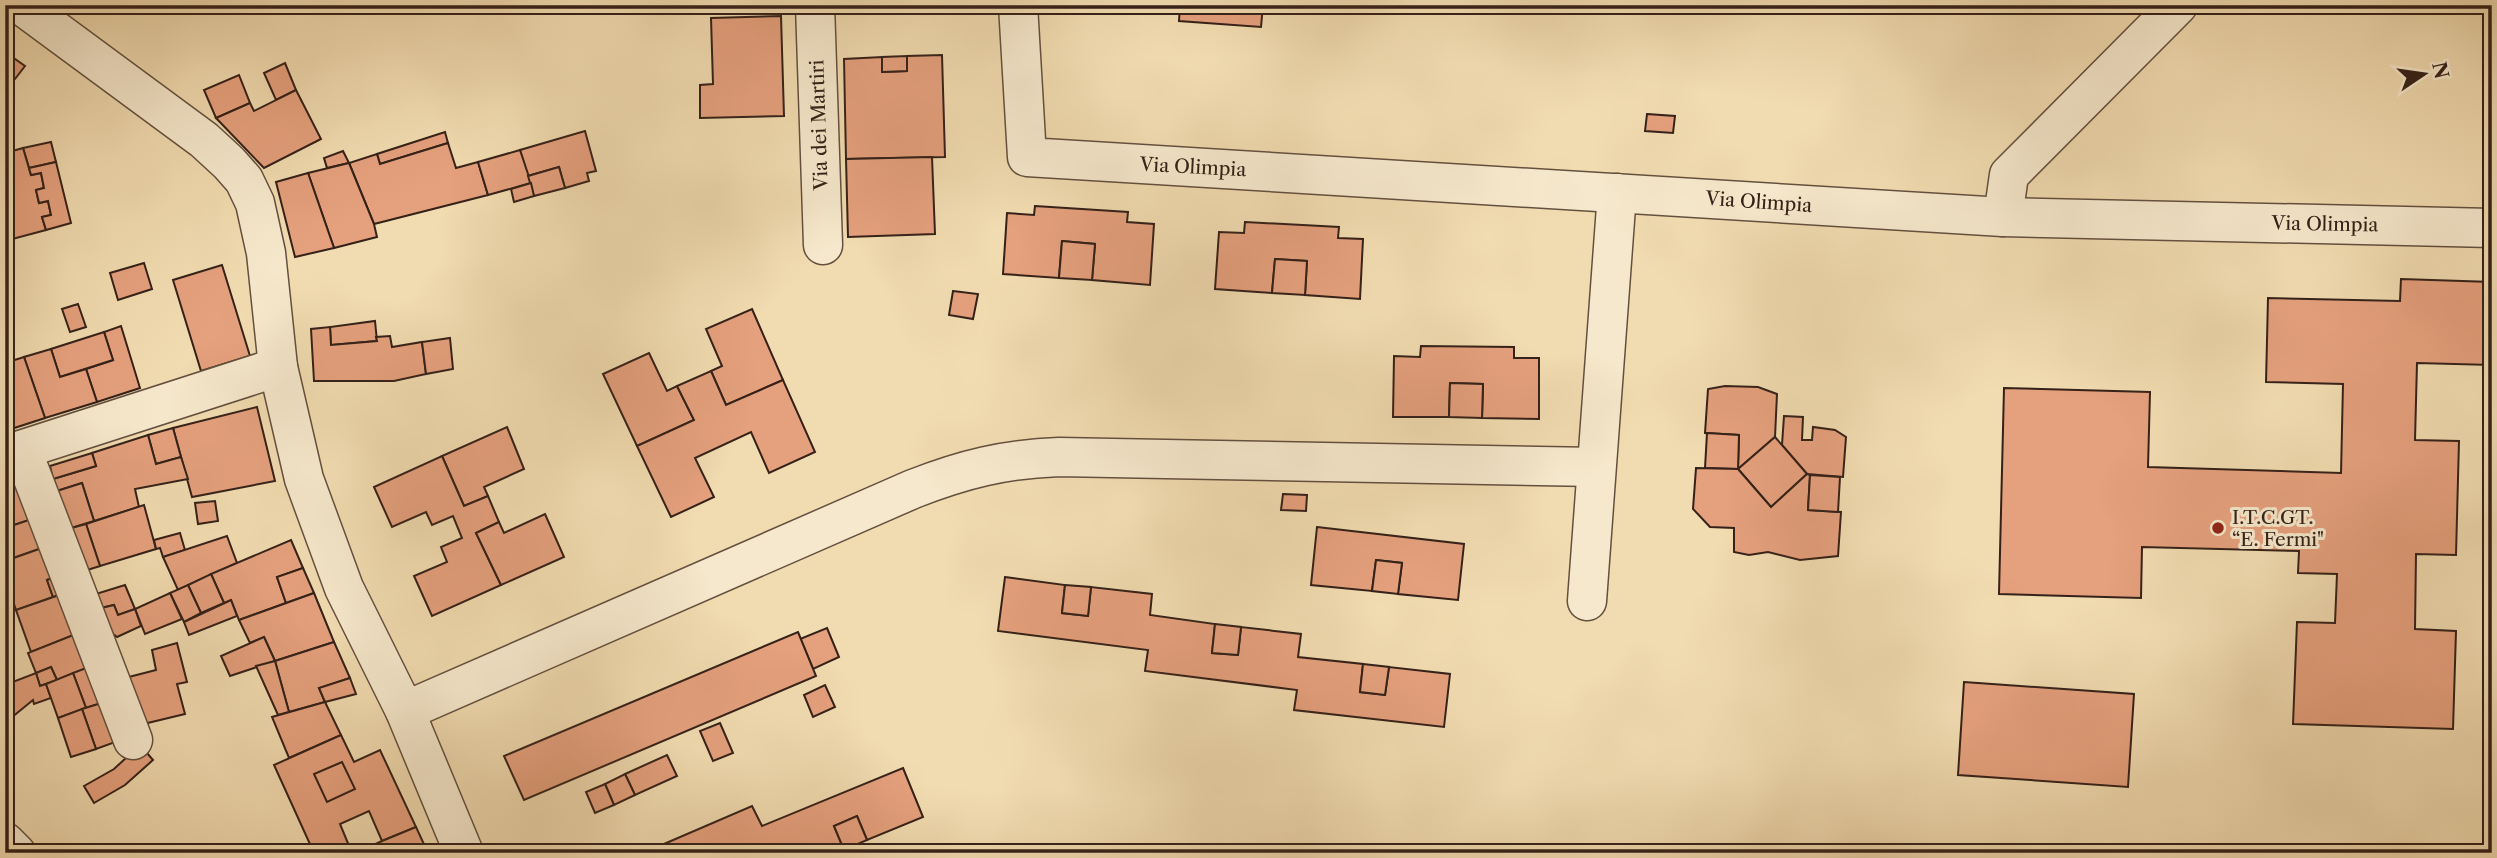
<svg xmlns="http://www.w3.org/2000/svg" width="2497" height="858" font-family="'Libre Caslon Text',serif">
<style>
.building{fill:#e5a07d;stroke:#352119;stroke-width:2}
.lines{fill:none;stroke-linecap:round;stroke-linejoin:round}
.minor-casing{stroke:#64503f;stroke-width:41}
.minor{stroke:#f6e8cc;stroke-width:38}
.poi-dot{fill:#8f2418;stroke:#f6e8cc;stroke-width:2.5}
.labels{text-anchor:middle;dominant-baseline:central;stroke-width:6;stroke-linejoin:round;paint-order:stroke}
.street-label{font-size:19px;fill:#352119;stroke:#f6e8cc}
.poi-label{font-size:19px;fill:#352119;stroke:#f6e8cc;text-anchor:start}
</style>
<rect width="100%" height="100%" fill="#f1dbb0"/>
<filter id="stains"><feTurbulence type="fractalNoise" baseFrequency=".00286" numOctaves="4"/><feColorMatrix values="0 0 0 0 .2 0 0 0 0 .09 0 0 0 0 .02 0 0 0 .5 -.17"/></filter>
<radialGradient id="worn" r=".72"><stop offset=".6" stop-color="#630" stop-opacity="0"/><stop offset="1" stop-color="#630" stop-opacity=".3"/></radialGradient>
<g class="building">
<path d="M1180,5h83l-2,22 -82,-6z"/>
<path d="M781,16l3,100 -84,2v-33l13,-1 -2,-66z"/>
<path d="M8,54l17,12 -10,13 -10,-7v-14z"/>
<path d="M942,55l3,102 -99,2 -2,-100 38,-2v15l25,-1v-15z"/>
<path d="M907,56v15l-25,1v-15z"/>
<path d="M285,63l11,27 -20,10 -12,-27z"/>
<path d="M239,75l11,28 -34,15 -12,-28z"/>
<path d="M296,90l25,49 -57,29 -48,-50 34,-15 4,8z"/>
<path d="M1647,114l28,2 -2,17 -28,-2z"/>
<path d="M585,131l11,40 -9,2 2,8 -24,7 -6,-21 -31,9 -8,-26z"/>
<path d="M445,132l3,11 -68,21 -3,-10z"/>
<path d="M51,142l5,20 -27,6 -6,-20z"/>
<path d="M448,143l8,25 22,-6 10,33 -114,29 -25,-61 28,-9 3,10z"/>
<path d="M23,148l8,27 10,-2 3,15 -8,2 3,13 9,-2 3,14 -9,2 4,13 -41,11v-88z"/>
<path d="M520,150l11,33 -43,12 -10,-33z"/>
<path d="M343,151l6,12 -22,5 -3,-10z"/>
<path d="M932,157l3,77 -87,3 -2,-78z"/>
<path d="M56,162l15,61 -25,7 -4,-13 9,-2 -3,-14 -9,2 -3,-13 8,-2 -3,-15 -10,2 -2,-7z"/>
<path d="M349,163l25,61 3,13 -43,11 -26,-75z"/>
<path d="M559,167l6,21 -31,8 -6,-20z"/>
<path d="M308,173l26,75 -39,9 -19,-75z"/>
<path d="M531,183l3,13 -20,6 -3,-13z"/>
<path d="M1035,206l93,6 -1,10 27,2 -4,61 -58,-5 3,-36 -33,-3 -3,37 -56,-4 4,-61 27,2z"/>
<path d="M1245,222l94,5 -1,11 25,1 -3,60 -55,-4 2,-34 -32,-2 -3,34 -57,-4 4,-57 25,1z"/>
<path d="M1062,241l33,3 -3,36 -33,-2z"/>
<path d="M1275,259l32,2 -2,34 -33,-2z"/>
<path d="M144,263l8,26 -34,11 -8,-27z"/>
<path d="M222,265l28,91 -49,15 -28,-91z"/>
<path d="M2401,279l91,3v83l-75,-2 -2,77 44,1 -3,114 -40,-1 -1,75 41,2 -3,98 -160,-5 4,-102 38,1 2,-49 -39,-1 1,-22 -157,-4 -1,51 -142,-4 5,-206 146,4 -2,75 193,6 2,-89 -77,-2 2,-84 132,3z"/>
<path d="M953,291l25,3 -5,25 -24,-4z"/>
<path d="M78,304l8,23 -16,5 -8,-23z"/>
<path d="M752,309l31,71 -57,25 -15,-34 11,-5 -16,-37z"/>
<path d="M375,321l2,20 -46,4 -1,-18z"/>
<path d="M121,326l19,62 -43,14 -11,-33 27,-9 -9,-28z"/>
<path d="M330,327l1,18 46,-4 -1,-4 14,-1 2,11 30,-5 4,32 -32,7h-80l-3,-52z"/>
<path d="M104,332l9,28 -53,17 -9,-28z"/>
<path d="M450,338l3,31 -27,5 -4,-32z"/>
<path d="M1421,346l93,1v11h25v61l-57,-1 1,-34 -33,-1 -1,34h-56l1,-61 26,1z"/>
<path d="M51,349l9,28 26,-8 11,33 -52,16 -21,-61z"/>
<path d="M649,353l18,38 10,-5 17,34 -57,26 -34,-72z"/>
<path d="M24,357l21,61 -40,13v-68z"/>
<path d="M711,371l15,34 57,-25 32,72 -46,21 -18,-41 -56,26 19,39 -43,20 -34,-71 57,-26 -17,-34z"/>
<path d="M1450,383l33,1 -1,34 -33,-1z"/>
<path d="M1725,386l33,1 19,7 -2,43 -37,32 1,-34 -34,-2 3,-44z"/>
<path d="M257,407l18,74 -83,16 -19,-69z"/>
<path d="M1784,416l19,1 -1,23h10l1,-13 22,3 11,7 -3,40 -36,-3 -25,-29z"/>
<path d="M507,427l17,42 -40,18 4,9 -24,10 -22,-50z"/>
<path d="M173,428l8,29 -25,7 -8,-29z"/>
<path d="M1707,433l32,2 -1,34 -33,-1z"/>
<path d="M148,435l8,29 25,-7 7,22 -53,10 4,18 -45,14 -12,-38 -25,8 -4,-12 43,-13 -4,-13z"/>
<path d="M1775,437l32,37 -36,33 -33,-38z"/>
<path d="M92,453l4,13 -43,13 -3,-13z"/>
<path d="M442,456l22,50 24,-10 11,26 -23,11 25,52 -69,31 -18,-40 33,-14 -6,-15 21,-9 -9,-22 -21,9 -6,-13 -34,15 -18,-40z"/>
<path d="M1696,468l42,1 33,38 36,-33 3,1 -2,35 33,2 -3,44 -38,4 -32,-8 -19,3 -15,-3v-24l-24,-1 -17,-18z"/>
<path d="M1810,475l30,2 -2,35 -30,-2z"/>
<path d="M15,479l14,41 -24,8v-46z"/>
<path d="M82,483l12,38 -26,8 -11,-38z"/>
<path d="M1283,494l24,1 -1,16 -25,-1z"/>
<path d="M215,501l3,20 -20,3 -3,-21z"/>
<path d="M144,505l12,44 -56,17 -14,-42z"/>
<path d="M545,514l19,43 -63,28 -25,-52 23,-11 5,11z"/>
<path d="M32,519l10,29 -37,13v-33z"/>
<path d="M86,524l14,42 -19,6 -13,-43z"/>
<path d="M1317,527l147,17 -6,56 -60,-6 4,-31 -26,-3 -4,31 -61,-6z"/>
<path d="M180,533l5,17 -22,7 -3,-9 -4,1 -2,-9z"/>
<path d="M227,536l10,27 -59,27 -15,-33z"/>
<path d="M291,540l12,28 -26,9 9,26 -47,17 -8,-20 -7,3 -13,-29z"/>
<path d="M42,548l17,28 -12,4 6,17 -37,13 -11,-33v-16z"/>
<path d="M1376,560l26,3 -4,31 -26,-3z"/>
<path d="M303,568l11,25 -28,10 -9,-26z"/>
<path d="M211,574l13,29 -23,10 -13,-28z"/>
<path d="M59,576l6,17 -12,4 -6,-17z"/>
<path d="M1005,577l60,8 -3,28 26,3 3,-29 61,7 -2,21 65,9 -3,29 26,2 3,-28 60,7 -3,23 65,7 -3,28 25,3 4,-28 61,7 -6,53 -150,-17 3,-20 -152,-19 3,-21 -150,-19z"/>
<path d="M125,585l10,24 -17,6 -4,-10 -21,5 -7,-13z"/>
<path d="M188,585l13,28 -17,9 -14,-29z"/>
<path d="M1065,585l26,2 -3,29 -26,-3z"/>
<path d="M65,593l16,39 -50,20 -15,-42z"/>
<path d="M170,593l12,26 -37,15 -10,-25z"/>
<path d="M314,593l20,49 -59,19 -11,-24 -14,6 -11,-23z"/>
<path d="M231,600l6,16 -48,19 -5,-13z"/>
<path d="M114,605l4,10 17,-6 6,17 -24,11 -18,-14 -6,-13z"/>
<path d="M1215,624l26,3 -3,28 -26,-2z"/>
<path d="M827,628l12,29 -26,12 -13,-30z"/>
<path d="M81,632l13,33 -37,15 -6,-13 -15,6 -8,-20z"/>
<path d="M798,632l18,44 -292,124 -20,-44z"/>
<path d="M264,637l11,24 -45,15 -9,-20z"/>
<path d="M334,642l16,36 -31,10 6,14 -36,10 -14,-51z"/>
<path d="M177,643l10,39 -10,2 8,30 -54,13 -14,-47 39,-10 -4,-20z"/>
<path d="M275,661l14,51 -11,3 -22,-49z"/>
<path d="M1363,664l26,3 -4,28 -25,-3z"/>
<path d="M94,665l14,36 -22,7 -13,-35z"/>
<path d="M51,667l6,13 -17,6 -4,-13z"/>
<path d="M36,673l4,13 6,-2 5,14 -17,6 -1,-4 -22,18 -6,-5v-17l5,-13z"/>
<path d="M73,673l13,35 -28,10 -12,-34z"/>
<path d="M350,678l6,16 -31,8 -6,-14z"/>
<path d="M1964,682l170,12 -6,93 -170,-12z"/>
<path d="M825,685l10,22 -22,10 -9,-22z"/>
<path d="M108,701l13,39 -25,9 -14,-40z"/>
<path d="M325,702l16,33 -52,23 -17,-41z"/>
<path d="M82,709l14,40 -25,8 -13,-39z"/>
<path d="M720,723l13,30 -20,8 -13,-30z"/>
<path d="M341,735l13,27 26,-12 36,77 -34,14 -13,-30 -29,13 12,29h-38l-40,-88z"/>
<path d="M140,745l13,15 -28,25 -31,18 -10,-17 30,-17z"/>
<path d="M667,755l10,21 -42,19 -10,-21z"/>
<path d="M342,762l13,27 -28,13 -13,-28z"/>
<path d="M903,768l20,49 -56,23 -10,-24 -23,10 10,24 -8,3h-193l109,-47 10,20z"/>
<path d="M625,774l10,21 -21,10 -9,-21z"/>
<path d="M605,784l9,21 -19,8 -9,-21z"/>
<path d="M857,816l10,24 -23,10 -10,-24z"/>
<path d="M416,827l12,26h-72l26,-12z"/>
</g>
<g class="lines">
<defs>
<g id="minor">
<path d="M21,5l183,135 25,23 15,17 11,23 11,50 12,114 26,112 40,109 61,123 59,142"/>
<path d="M815,5l8,240"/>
<path d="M1018,5l9,152 976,60 489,11"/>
<path d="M2003,217l6,-42 169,-170"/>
<path d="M22,450l111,290"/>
<path d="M5,455l273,-88"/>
<path d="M1587,601l30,-408"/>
<path d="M405,711l508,-222c51,-20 92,-30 146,-32l537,10"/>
<path d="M5,842l11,11"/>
</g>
</defs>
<use href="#minor" class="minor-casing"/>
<use href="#minor" class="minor"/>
</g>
<circle class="poi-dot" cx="2218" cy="528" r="7"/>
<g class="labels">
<g class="street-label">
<text transform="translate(819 125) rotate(-92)">Via dei Martiri</text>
<text transform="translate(1193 167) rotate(3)">Via Olimpia</text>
<text transform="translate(1759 202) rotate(4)">Via Olimpia</text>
<text transform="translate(2325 224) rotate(1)">Via Olimpia</text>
</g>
<g class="poi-label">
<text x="2232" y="517">I.T.C.GT.<tspan x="2232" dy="22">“E. Fermi"</tspan></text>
</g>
</g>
<rect width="2497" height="858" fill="none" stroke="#f1dbb0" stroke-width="28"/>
<rect x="7" y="7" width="2483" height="844" fill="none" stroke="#352119" stroke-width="3.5"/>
<rect x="14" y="14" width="2469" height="830" fill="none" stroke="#352119" stroke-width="2"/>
<g transform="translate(2424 74) rotate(77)" stroke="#f6e8cc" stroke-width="5" paint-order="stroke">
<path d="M0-5L12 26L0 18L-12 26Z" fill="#352119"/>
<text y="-10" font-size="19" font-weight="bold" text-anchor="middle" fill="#352119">N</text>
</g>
<rect width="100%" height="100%" filter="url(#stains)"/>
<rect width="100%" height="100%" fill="url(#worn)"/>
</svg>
